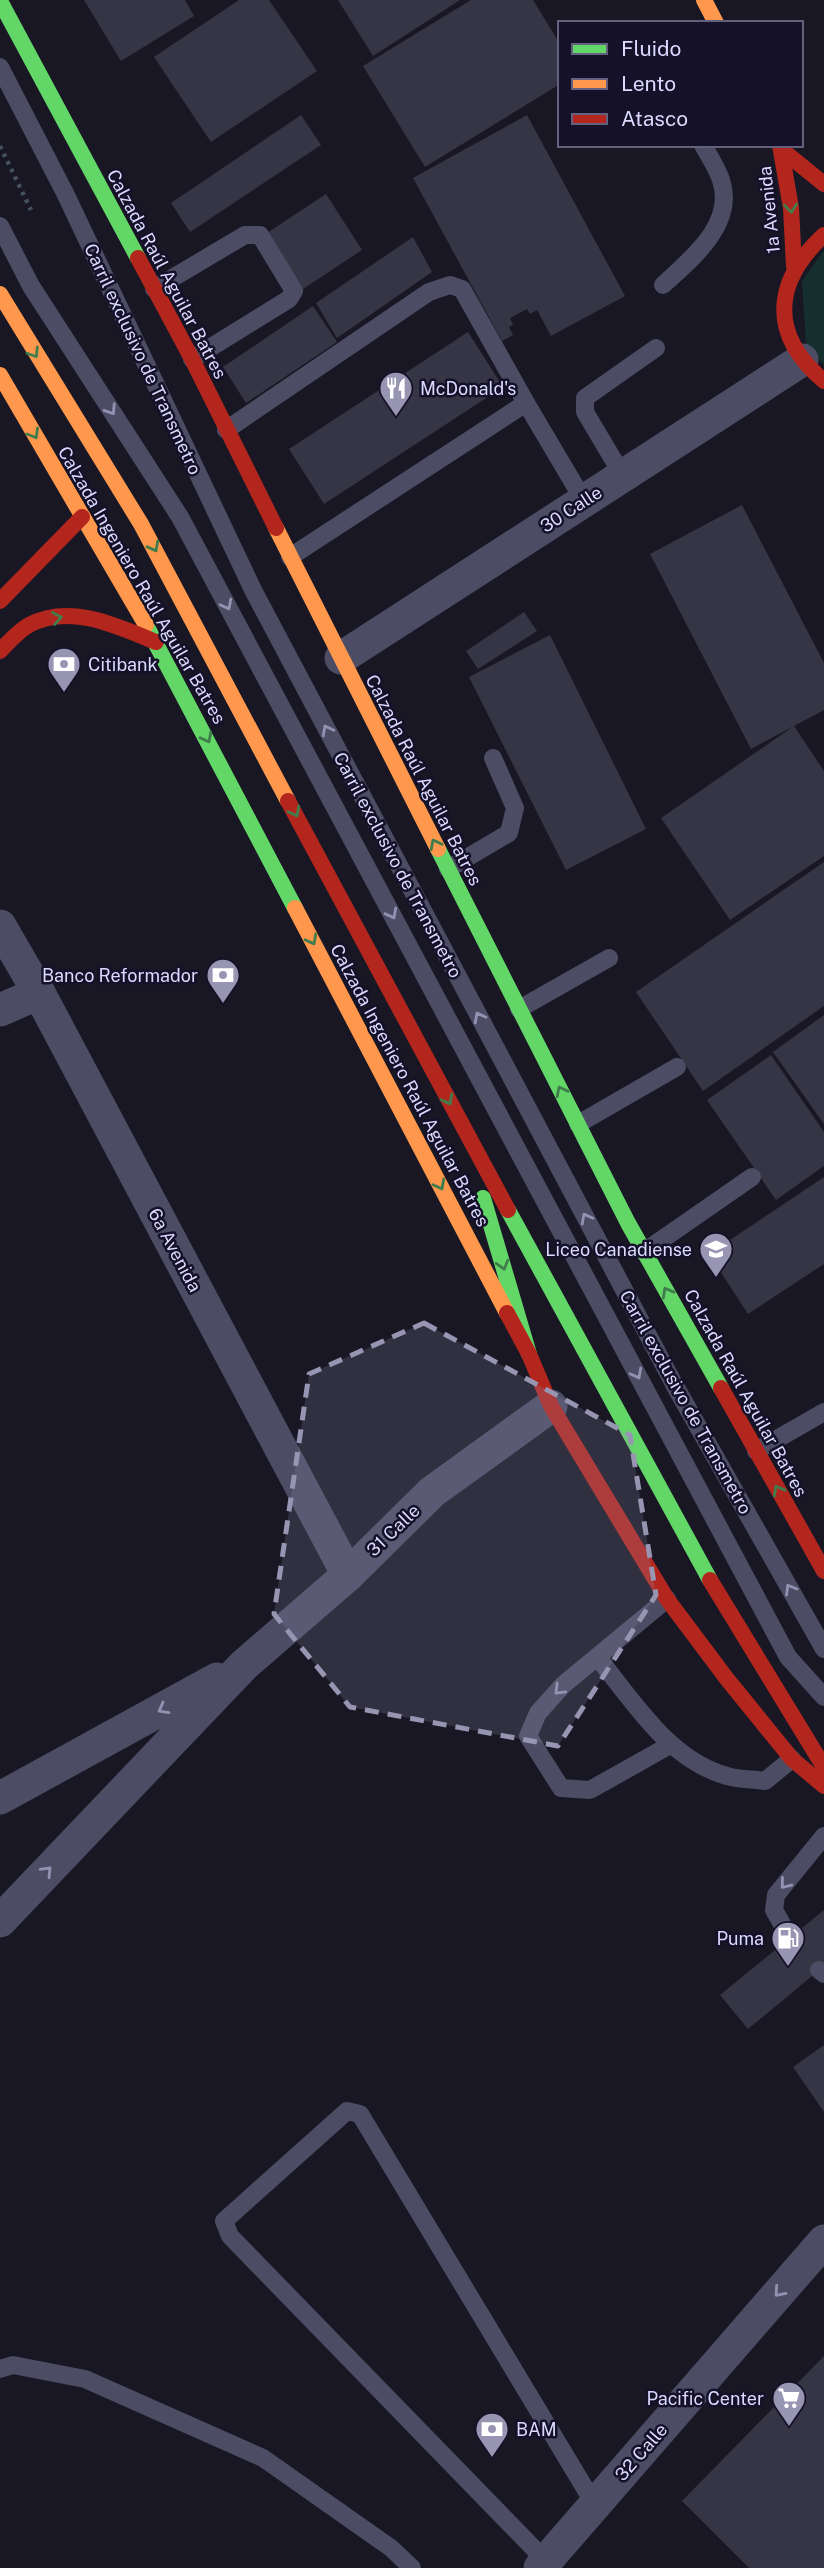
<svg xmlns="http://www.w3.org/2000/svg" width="824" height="2568" font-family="'Public Sans',sans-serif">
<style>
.green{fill:#152f2f}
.building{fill:#363545}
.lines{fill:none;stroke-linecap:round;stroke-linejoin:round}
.path{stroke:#46535f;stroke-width:4.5;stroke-dasharray:3.5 5;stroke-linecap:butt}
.lane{stroke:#4c4c64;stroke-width:18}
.street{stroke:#4c4c64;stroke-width:33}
.fast{stroke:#63d668;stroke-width:16}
.slow{stroke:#ff974d;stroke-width:16}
.jam{stroke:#b3261e;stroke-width:16}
.oneway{stroke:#3f7d4c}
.oneway2{stroke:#9492b2}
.marked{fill:#9795b2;fill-opacity:0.2;stroke:#9795b2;stroke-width:5;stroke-dasharray:14 9;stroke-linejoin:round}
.labels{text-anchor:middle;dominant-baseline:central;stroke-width:5;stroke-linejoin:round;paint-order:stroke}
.street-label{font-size:18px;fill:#dcd9ff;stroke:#141129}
.poi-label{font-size:18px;fill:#dcd9ff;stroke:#141129;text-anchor:end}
</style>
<rect width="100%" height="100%" fill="#181723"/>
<path class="green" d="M824,250v115l-18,-21 -4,-63z"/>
<g class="building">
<path d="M84,0h101l9,16 -73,45z"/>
<path d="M239,0h30l48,71 -106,71 -57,-85z"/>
<path d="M338,0h122l-87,56z"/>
<path d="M471,0h62l27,44v40l-135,83 -62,-101z"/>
<path d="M301,115l20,30 -131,87 -19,-29z"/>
<path d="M527,115l98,181 -74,40 -14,-26 -7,4 -3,-5 -17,9 3,7 -4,2 4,8 -11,6 -89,-163z"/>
<path d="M326,194l36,56 -59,39 -36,-56z"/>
<path d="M413,237l19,35 -95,66 -21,-35z"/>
<path d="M313,306l24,36 -91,61 -23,-36z"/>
<path d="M468,332l35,55 -179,117 -35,-55z"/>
<path d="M742,505l82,158v47l-73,39 -101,-195z"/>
<path d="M524,612l13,19 -59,38 -12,-18z"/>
<path d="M550,635l96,194 -80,41 -97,-193z"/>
<path d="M794,726l30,45v85l-94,64 -69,-102z"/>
<path d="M824,862v144l-121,85 -67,-99z"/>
<path d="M824,1015v109l-51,-72z"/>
<path d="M771,1055l53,77v34l-48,34 -69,-100z"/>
<path d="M824,1177v87l-76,50 -39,-60z"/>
<path d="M824,1910v56l-76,63 -28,-34z"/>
<path d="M824,2045v67l-31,-45z"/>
<path d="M824,2356v212h-75l-67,-67z"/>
</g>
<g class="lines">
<path class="path" d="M0,146l31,64"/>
<g class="lane">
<path d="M0,67l66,128 187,395 422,796 149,263"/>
<path d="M0,226l31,60 149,231 608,1140 36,40"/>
<path d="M663,285c28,-26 73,-61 58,-105 -4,-12 -12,-24 -18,-35"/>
<path d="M154,289l91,-54h15l34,56 -5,8 -97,60"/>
<path d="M526,403l58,98"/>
<path d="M226,430l203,-138 21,-7 12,4 64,114 -236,154"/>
<path d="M623,476l-38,-64v-14l71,-50"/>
<path d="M448,869l61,-36 6,-25 -22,-50"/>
<path d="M519,1009l90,-51"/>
<path d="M578,1124l99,-57"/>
<path d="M644,1252l108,-75"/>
<path d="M756,1451l68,-39"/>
<path d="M667,1599l-104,86 -25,28 -10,23 33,52 29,2 80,-45"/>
<path d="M598,1658c36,44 71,102 129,118 12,4 25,3 38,5l27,-22"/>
<path d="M790,1938l-16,-28 2,-15 48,-59"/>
<path d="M819,1970l5,4"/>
<path d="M0,2369l13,-4 72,14 178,79 128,90 21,20"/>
<path d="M546,2561l-316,-325 -6,-15 123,-110 13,3 235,391"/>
</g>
<g class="street">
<path d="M341,658l461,-298"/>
<path d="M0,926l39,67 309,582"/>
<path d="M0,1010l39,-17"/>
<path d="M0,1798l217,-119"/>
<path d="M0,1921l244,-256 104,-90 84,-83 119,-86"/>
<path d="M540,2568l284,-327"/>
</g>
<g class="fast">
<path d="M0,1l138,257"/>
<path d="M146,625l149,283"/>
<path d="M438,849l190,374 93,165"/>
<path d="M483,1198l46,156"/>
<path d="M508,1210l202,370"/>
</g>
<g class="slow">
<path d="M704,0l12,23"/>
<path d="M0,294l141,230 147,277"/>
<path d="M0,375l146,250"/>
<path d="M276,528l162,321"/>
<path d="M295,908l212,405"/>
</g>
<g class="jam">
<path d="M780,145l11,63 3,58"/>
<path d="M782,150l42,34"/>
<path d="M824,235c-51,47 -55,100 0,146"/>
<path d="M138,258l54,101 84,169"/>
<path d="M0,601l82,-84"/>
<path d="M0,651c9,-9 18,-20 29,-26 41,-22 88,1 127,17"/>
<path d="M288,801l220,409"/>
<path d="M507,1313l22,41 22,52 116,193 60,80 65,80 32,27"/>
<path d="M721,1388l103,183"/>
<path d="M710,1580l114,187"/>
</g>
</g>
<defs><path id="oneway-chevron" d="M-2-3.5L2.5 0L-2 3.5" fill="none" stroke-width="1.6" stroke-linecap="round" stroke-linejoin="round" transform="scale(1.75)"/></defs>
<g class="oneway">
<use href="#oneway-chevron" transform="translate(791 208) rotate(84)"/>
<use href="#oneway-chevron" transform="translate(34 353) rotate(58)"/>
<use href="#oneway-chevron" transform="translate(34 434) rotate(60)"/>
<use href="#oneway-chevron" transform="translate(154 547) rotate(62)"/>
<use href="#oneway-chevron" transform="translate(57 618) rotate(-9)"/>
<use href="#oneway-chevron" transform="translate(207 738) rotate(62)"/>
<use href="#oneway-chevron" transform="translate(295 812) rotate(62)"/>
<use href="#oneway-chevron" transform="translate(435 844) rotate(-117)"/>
<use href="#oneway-chevron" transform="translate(312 940) rotate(62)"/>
<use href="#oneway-chevron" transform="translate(561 1091) rotate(-117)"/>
<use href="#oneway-chevron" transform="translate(448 1100) rotate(62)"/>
<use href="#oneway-chevron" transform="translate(440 1185) rotate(62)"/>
<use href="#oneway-chevron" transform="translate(503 1265) rotate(74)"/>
<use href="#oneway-chevron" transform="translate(667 1292) rotate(-119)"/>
<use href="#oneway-chevron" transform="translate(778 1490) rotate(-119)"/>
</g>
<g class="oneway2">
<use href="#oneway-chevron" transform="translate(111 410) rotate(57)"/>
<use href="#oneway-chevron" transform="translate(227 605) rotate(62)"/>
<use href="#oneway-chevron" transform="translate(327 730) rotate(-118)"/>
<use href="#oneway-chevron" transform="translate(392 914) rotate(62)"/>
<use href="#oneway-chevron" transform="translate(479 1017) rotate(-118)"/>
<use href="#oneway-chevron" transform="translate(586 1218) rotate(-118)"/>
<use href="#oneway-chevron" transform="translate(637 1374) rotate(62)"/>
<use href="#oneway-chevron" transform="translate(790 1589) rotate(-120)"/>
<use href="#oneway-chevron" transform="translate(559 1690) rotate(135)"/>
<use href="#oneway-chevron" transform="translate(163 1709) rotate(151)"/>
<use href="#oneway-chevron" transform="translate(47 1871) rotate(-46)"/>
<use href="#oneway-chevron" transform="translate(785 1884) rotate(129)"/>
<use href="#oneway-chevron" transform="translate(779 2292) rotate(131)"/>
</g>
<path class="marked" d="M424,1323l206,112 26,160 -98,151 -208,-39 -76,-93 35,-240z"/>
<defs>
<symbol id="restaurant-pin" viewBox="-11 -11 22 30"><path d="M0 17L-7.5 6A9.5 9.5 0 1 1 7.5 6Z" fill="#9795b2" stroke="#141129"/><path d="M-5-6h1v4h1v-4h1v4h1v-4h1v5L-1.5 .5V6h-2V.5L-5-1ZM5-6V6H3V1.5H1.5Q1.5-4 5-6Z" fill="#fff"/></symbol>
<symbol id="bank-pin" viewBox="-11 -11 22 30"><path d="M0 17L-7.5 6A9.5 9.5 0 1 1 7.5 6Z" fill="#9795b2" stroke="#141129"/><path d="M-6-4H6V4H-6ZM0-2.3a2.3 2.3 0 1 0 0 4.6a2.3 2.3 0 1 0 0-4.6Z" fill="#fff"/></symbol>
<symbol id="school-pin" viewBox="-11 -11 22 30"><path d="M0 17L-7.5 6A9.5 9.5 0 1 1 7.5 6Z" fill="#9795b2" stroke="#141129"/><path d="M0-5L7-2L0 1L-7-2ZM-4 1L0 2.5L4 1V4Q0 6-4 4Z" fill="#fff"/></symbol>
<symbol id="fuel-pin" viewBox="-11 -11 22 30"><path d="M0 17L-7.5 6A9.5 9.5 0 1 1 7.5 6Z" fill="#9795b2" stroke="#141129"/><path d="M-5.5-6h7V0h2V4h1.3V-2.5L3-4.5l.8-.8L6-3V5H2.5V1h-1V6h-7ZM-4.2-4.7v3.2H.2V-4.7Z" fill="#fff"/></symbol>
<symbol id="supermarket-pin" viewBox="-11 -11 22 30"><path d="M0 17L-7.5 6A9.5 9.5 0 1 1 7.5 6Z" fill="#9795b2" stroke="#141129"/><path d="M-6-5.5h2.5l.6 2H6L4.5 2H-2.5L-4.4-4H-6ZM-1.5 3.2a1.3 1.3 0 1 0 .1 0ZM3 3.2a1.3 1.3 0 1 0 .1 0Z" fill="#fff"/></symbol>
</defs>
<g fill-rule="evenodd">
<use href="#restaurant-pin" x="377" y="369" width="38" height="52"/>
<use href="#bank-pin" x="45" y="645" width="38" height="52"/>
<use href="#bank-pin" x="204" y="956" width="38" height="52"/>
<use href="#school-pin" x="697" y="1230" width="38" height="52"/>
<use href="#fuel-pin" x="769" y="1919" width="38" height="52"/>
<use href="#supermarket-pin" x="770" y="2379" width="38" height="52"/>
<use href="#bank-pin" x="473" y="2410" width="38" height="52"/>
</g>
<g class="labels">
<g class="street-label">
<text transform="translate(769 210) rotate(-96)">1a Avenida</text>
<text transform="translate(167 274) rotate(62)">Calzada Raúl Aguilar Batres</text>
<text transform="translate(143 359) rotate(65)">Carril exclusivo de Transmetro</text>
<text transform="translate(571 509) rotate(-33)">30 Calle</text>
<text transform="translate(142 585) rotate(60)">Calzada Ingeniero Raúl Aguilar Batres</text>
<text transform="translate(424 780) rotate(63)">Calzada Raúl Aguilar Batres</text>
<text transform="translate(398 865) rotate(62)">Carril exclusivo de Transmetro</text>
<text transform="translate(410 1085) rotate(62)">Calzada Ingeniero Raúl Aguilar Batres</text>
<text transform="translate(175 1250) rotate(62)">6a Avenida</text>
<text transform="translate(746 1393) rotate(61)">Calzada Raúl Aguilar Batres</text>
<text transform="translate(686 1402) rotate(61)">Carril exclusivo de Transmetro</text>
<text transform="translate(393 1530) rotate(-44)">31 Calle</text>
<text transform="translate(641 2452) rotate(-49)">32 Calle</text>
</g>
<g class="poi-label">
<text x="420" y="388" text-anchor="start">McDonald's</text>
<text x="88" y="664" text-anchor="start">Citibank</text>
<text x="198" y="975">Banco Reformador</text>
<text x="692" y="1249">Liceo Canadiense</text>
<text x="764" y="1938">Puma</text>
<text x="764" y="2398">Pacific Center</text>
<text x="516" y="2429" text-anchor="start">BAM</text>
</g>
</g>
<rect x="558" y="21" width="245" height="126" fill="#141129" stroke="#64617f" stroke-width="2"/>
<rect x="572" y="44" width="35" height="10" fill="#63d668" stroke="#64617f" stroke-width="2"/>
<text x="621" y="56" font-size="21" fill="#dcd9ff">Fluido</text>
<rect x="572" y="79" width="35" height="10" fill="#ff974d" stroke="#64617f" stroke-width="2"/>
<text x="621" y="91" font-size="21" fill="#dcd9ff">Lento</text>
<rect x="572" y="114" width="35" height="10" fill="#b3261e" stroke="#64617f" stroke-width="2"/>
<text x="621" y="126" font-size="21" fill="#dcd9ff">Atasco</text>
</svg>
